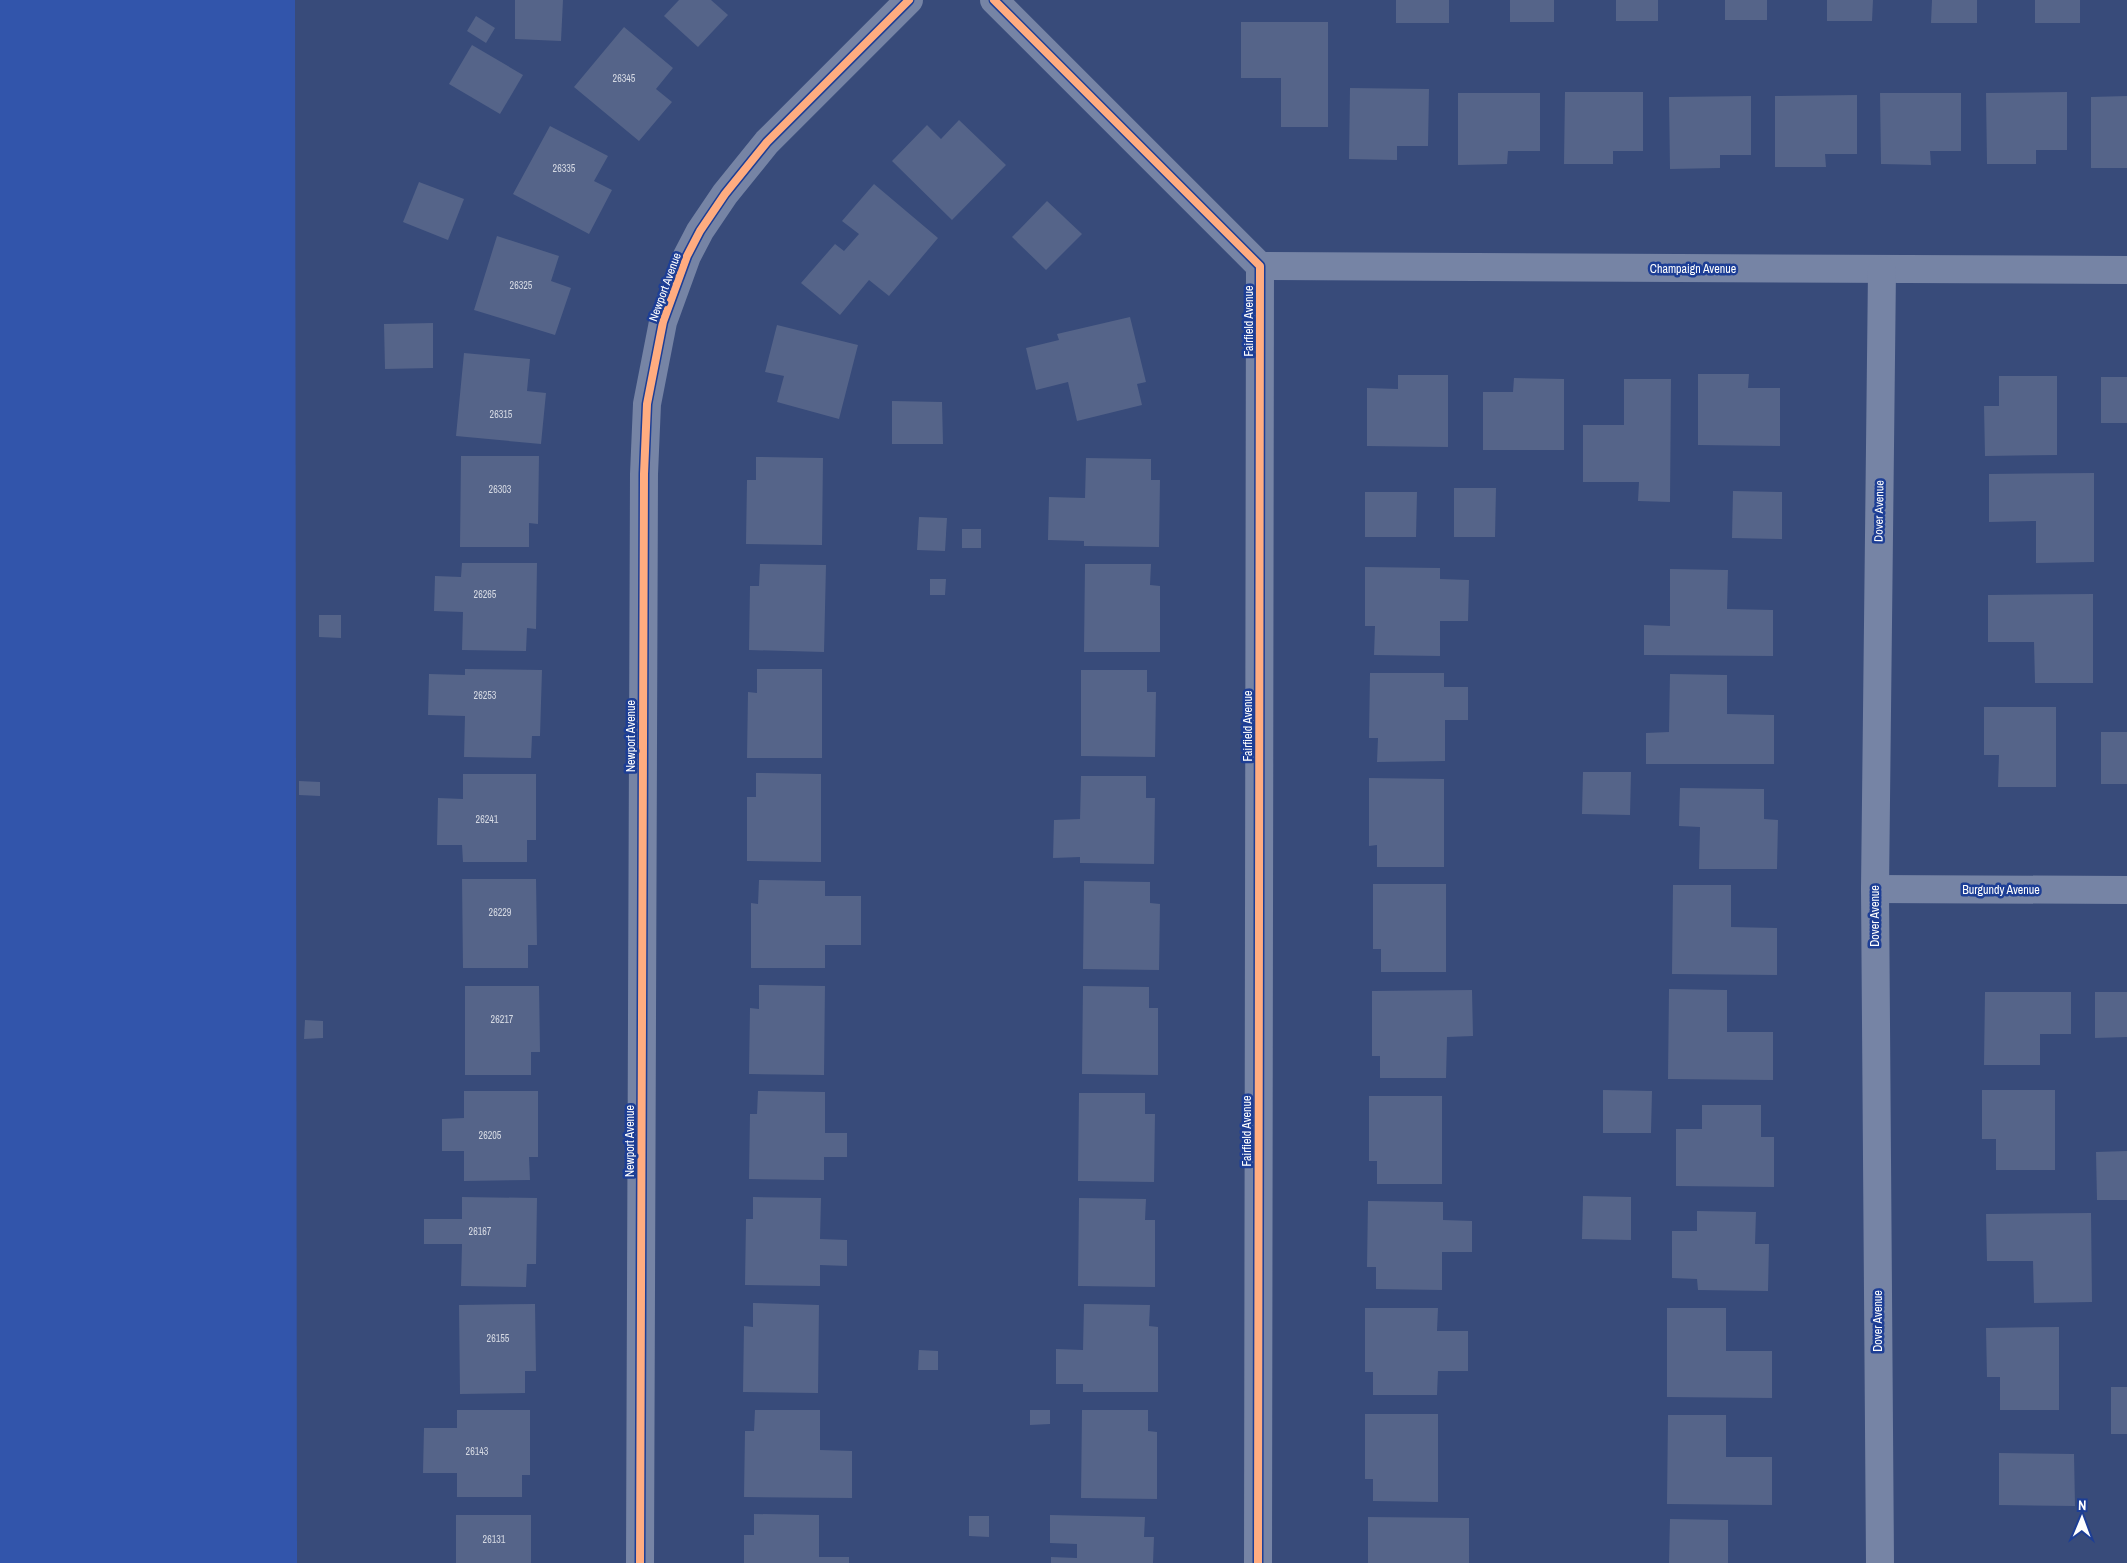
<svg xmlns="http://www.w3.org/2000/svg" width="2127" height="1563" font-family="'Archivo Narrow',sans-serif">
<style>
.green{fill:#3255ab}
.building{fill:#556489}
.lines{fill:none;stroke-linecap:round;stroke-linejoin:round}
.minor{stroke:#7684a5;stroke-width:28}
.cycleway-casing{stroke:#1d3e95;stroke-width:11}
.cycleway{stroke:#ffac80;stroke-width:8}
.labels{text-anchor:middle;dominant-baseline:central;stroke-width:5;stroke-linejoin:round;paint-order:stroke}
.number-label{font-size:10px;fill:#d4d8e2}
.street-label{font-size:12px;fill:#fff;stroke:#1d3e95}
</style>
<rect width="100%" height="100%" fill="#384b7a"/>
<path class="green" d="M0,0h295l2,1563h-297z"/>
<g class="building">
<path d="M515,0h48l-2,41 -46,-2z"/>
<path d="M679,0h32l17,15 -30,32 -34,-31z"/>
<rect x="1396" y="0" width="53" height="23"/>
<rect x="1510" y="0" width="44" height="22"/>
<rect x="1616" y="0" width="42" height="21"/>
<rect x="1725" y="0" width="42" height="20"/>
<path d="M1827,0h46l-1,21h-45z"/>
<path d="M1932,0h45v23h-46z"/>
<rect x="2035" y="0" width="45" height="23"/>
<path d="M476,16l19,12 -9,15 -19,-12z"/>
<path d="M1241,22h87v105h-47v-49h-40z"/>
<path d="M624,27l49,41 -17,21 16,13 -33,39 -65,-54z"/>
<path d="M472,45l51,30 -23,39 -51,-30z"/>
<path d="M1350,88l79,1 -1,57h-31v14l-48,-1z"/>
<path d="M1565,92h78v59h-30v13h-49z"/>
<path d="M2067,92v58h-31v14h-49l-1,-71z"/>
<path d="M1458,93h82v58h-32l-1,13 -49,1z"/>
<path d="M1880,93h81v58h-31l1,14 -50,-1z"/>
<path d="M1857,95v59h-32l1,13h-51v-71z"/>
<path d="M1751,96v59h-31v13l-50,1 -1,-72z"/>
<path d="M2127,96v72h-36v-71z"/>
<path d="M959,120l47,45 -54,55 -60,-59 35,-36 14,14z"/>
<path d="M550,126l58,30 -14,25 18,9 -23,44 -76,-40z"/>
<path d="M419,182l45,17 -16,41 -45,-18z"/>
<path d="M874,184l64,54 -49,58 -20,-16 -29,35 -39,-32 34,-39 9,7 15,-17 -17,-13z"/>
<path d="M1047,201l35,33 -36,36 -34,-33z"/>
<path d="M497,236l62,20 -8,25 20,7 -16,47 -81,-25z"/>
<path d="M1130,317l16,65 -9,2 5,21 -65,16 -9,-39 -32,8 -10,-42 33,-8 -2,-6z"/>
<path d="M433,323v45l-48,1 -1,-45z"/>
<path d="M777,325l81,20 -19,74 -62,-17 7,-26 -19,-4z"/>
<path d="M464,353l66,6 -3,32 19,2 -5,51 -85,-8z"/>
<path d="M1698,374h51l-1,14h32v58l-82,-1z"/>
<path d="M1398,375h50v72l-81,-1v-58l31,1z"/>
<path d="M1999,376h58v79l-72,1 -1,-50h15z"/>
<rect x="2101" y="377" width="26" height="46"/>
<path d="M1514,378l50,1v71h-81v-58h30z"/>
<path d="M1624,379h47l-1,123 -32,-1 1,-19h-56v-57h41z"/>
<path d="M892,401l50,1 1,42h-51z"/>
<path d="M461,456h78l-1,68 -9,-1v24h-69z"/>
<path d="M756,457l67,1 -1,87 -76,-1 1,-64h9z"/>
<path d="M1086,458l65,1v21h9l-1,67 -75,-1v-5l-36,-1 1,-43 36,1z"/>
<path d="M2094,473v89l-58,1v-42l-47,1v-48z"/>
<path d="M1454,488h42l-1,49h-41z"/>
<path d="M1733,491l49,1v47l-50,-1z"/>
<path d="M1365,492h52l-1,45h-51z"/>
<path d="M919,517l28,1 -2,33 -28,-1z"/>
<rect x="962" y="529" width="19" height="19"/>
<path d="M462,563h75l-1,66 -9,-1 -1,23 -64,-1 1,-38 -29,-1 1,-35 26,1z"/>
<path d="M760,564l66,1 -2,87 -75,-2 1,-64h9z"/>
<path d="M1085,564h66l-1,21 10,1v66h-76z"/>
<path d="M1365,567l75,1v11l29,1 -1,41h-28v35l-66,-1 1,-29h-10z"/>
<path d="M1670,569l58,1 -1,39 46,1v46l-129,-1v-30l26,1z"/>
<path d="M930,579h16l-1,16h-15z"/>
<path d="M2093,594v89h-58l-1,-41h-46v-47z"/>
<path d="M319,615h22v23l-22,-1z"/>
<path d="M465,669l77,1 -2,66h-8l-1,22 -67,-1 1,-41 -37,-1 1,-41 36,1z"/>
<path d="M757,669h65v89h-75l1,-66 9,1z"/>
<path d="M1081,670h66v22h9l-1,65 -74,-1z"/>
<path d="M1370,673h74v14h24v33h-23v41l-68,1 1,-24h-9z"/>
<path d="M1670,674l57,1v39l47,1v49h-128v-31l23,-1z"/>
<path d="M1984,707h72v80h-58l1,-32h-15z"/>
<rect x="2101" y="732" width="26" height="52"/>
<path d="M1583,772h48l-1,43 -48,-1z"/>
<path d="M756,773l65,1v88l-74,-1v-64h9z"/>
<path d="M463,774h73v66h-9v22h-64l-1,-17h-25l1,-47 25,1z"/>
<path d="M1081,776h65v22h9l-1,66 -74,-1v-6l-27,1 1,-38 26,-1z"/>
<path d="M1369,778l75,1v88h-67v-22l-8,1z"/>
<path d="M299,781l21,1v14l-21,-1z"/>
<path d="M1680,788l84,1v30l14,1 -1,49h-78l1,-42 -21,-1z"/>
<path d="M462,879h74l1,66h-9v23h-65z"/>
<path d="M759,880l66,1v15h36v49h-36v23h-74v-65l7,1z"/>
<path d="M1084,881l66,1v21l10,1 -1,66 -76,-1z"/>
<path d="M1373,884h73v88h-65v-23h-8z"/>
<path d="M1673,885h58v42l46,1v47l-105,-1z"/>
<path d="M759,985l66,1 -1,89 -75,-1 1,-66 9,1z"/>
<path d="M465,986h74l1,66h-9v23h-66z"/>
<path d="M1083,986l66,1v21h9v67l-76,-1z"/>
<path d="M1669,989l58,1v42h46v48l-105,-1z"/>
<path d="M1472,990l1,46 -26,1 -1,41h-66v-22h-8v-65z"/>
<path d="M1985,992h86v42h-31v31h-56z"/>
<path d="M2095,992h32v45l-32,1z"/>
<path d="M305,1020l18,1v17l-19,1z"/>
<path d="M1603,1090l49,1 -1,42h-48z"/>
<path d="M1982,1090h73v80h-59v-31h-14z"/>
<path d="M464,1091h74v66h-9l1,23 -66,1v-30h-22v-32l22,-1z"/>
<path d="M758,1091l67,1v41h22v24h-23v23l-75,-1 1,-65h7z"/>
<path d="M1079,1093h66v21h10l-1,68 -76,-1z"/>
<path d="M1369,1096h73v88h-65v-23h-8z"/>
<path d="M1702,1105h59v32h13v50l-98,-1v-57h26z"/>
<path d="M2127,1151v49h-30l-1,-48z"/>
<path d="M1583,1196l48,1v43l-49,-1z"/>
<path d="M462,1197l75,1 -1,66h-9l-1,23 -65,-1 1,-42h-38v-25h38z"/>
<path d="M753,1197l68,1 -1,41 27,1v26l-27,-1v21l-75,-1 1,-66h7z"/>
<path d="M1079,1198l67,1 -1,21h10v67l-77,-1z"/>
<path d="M1368,1201l75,1v18l29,1v31h-30v38l-66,-1v-22h-9z"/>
<path d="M1697,1211l59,1 -1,32h14l-1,47 -70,-1 -1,-11 -25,-1v-47h25z"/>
<path d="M2091,1213l1,89 -58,1 -1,-42h-46l-1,-47z"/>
<path d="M753,1303l66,2 -1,88 -75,-1 1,-66 9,1z"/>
<path d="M535,1304l1,67h-11v22l-65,1 -1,-89z"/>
<path d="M1084,1304l66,1 -1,21 9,1v65h-75v-8h-27v-35l27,1z"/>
<path d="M1365,1308h73l-1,23h31v40h-30l-1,24h-64v-23h-8z"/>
<path d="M1667,1308h59v43h46v47l-105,-1z"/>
<path d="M2059,1327v83h-59v-33h-13l-1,-49z"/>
<path d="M919,1350l19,1v19h-20z"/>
<rect x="2111" y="1387" width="16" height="47"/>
<path d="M457,1410h73v65h-8v22h-65v-24h-34l1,-45h33z"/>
<path d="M755,1410h65v40l32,1v47l-108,-1 1,-66h9z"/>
<path d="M1030,1410h20v14l-20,1z"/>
<path d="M1082,1410h66v21l9,1v67l-76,-1z"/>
<path d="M1365,1414h73v88l-65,-1v-22h-8z"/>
<path d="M1668,1415h58v42h46v48l-105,-1z"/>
<path d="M1999,1453l75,1 1,52 -76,-1z"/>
<path d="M754,1514l65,1v42h30v6h-105v-28h10z"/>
<rect x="456" y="1515" width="75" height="48"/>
<path d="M1050,1515l95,2 -1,20h10l-1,26h-102v-6l26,1v-14l-27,-1z"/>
<path d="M969,1516h20v21l-20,-1z"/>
<path d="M1368,1517l101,1v45h-101z"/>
<path d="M1670,1519l58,1v43h-59z"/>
</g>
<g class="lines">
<g class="minor">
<path d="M994,0l266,266 -2,1297"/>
<path d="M1260,266l867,4"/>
<path d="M1875,889l252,1"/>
<path d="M640,1563l4,-1089 3,-70 16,-82 24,-66 13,-25 25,-37 42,-52 142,-142"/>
<path d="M1880,1563l-5,-674 7,-619"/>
</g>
<defs>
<g id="cycleway">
<path d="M994,0l266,266 -2,1297"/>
<path d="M640,1563l4,-1089 3,-70 16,-82 24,-66 13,-25 25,-37 42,-52 142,-142"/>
</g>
</defs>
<use href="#cycleway" class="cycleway-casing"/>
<use href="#cycleway" class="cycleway"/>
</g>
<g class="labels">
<g class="number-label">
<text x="624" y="78">26345</text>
<text x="564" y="168">26335</text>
<text x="521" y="285">26325</text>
<text x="501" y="414">26315</text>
<text x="500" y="489">26303</text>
<text x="485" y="594">26265</text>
<text x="485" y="695">26253</text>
<text x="487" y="819">26241</text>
<text x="500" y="912">26229</text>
<text x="502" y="1019">26217</text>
<text x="490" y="1135">26205</text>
<text x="480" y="1231">26167</text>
<text x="498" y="1338">26155</text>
<text x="477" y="1451">26143</text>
<text x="494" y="1539">26131</text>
</g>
<g class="street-label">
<text x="1693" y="269">Champaign Avenue</text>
<text transform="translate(665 287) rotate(-70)">Newport Avenue</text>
<text transform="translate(1249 321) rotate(-90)">Fairfield Avenue</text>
<text transform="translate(1879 511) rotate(-89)">Dover Avenue</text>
<text transform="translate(1248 726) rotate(-90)">Fairfield Avenue</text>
<text transform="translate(631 736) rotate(-90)">Newport Avenue</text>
<text x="2001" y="890">Burgundy Avenue</text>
<text transform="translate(1875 916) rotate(-90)">Dover Avenue</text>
<text transform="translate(1247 1131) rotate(-90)">Fairfield Avenue</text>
<text transform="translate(630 1141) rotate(-90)">Newport Avenue</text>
<text transform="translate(1878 1321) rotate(-90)">Dover Avenue</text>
</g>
</g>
<g transform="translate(2082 1518) rotate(1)" stroke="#1d3e95" stroke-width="4" paint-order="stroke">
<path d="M0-4L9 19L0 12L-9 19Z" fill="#ffffff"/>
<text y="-8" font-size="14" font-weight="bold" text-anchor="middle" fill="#ffffff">N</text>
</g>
</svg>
